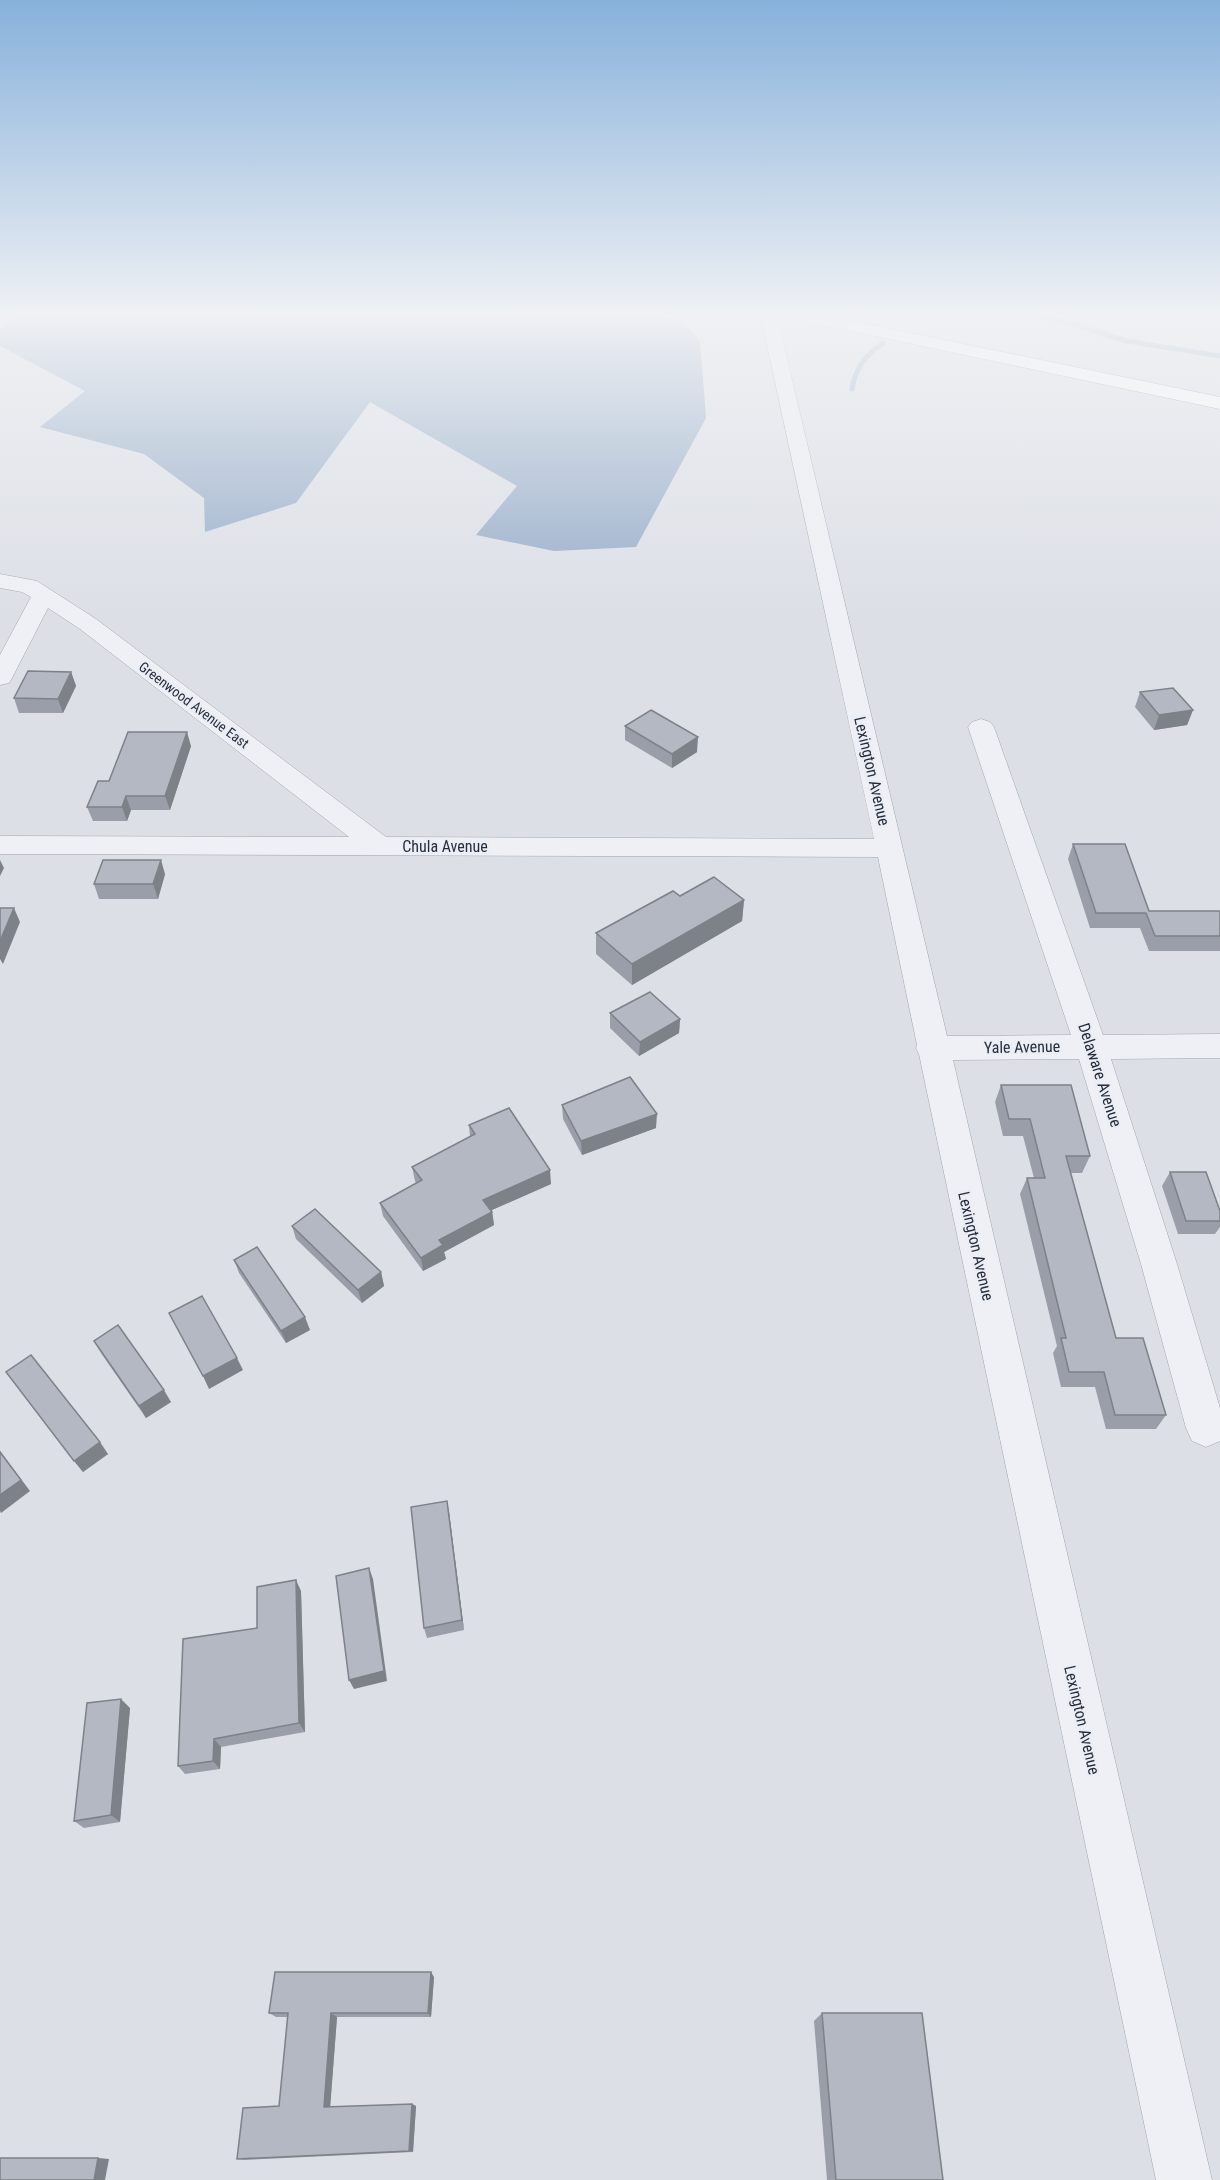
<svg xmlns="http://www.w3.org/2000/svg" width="1220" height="2180" font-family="'Roboto Condensed',sans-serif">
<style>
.water{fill:#95acc8}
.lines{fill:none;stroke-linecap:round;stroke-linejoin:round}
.stream{stroke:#95acc8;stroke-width:5}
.minor-casing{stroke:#a1a6b0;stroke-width:1}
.highway-casing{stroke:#838c9d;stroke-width:1}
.minor{fill:#eef0f5;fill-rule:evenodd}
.highway{fill:#fff;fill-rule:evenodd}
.wall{fill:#9a9ea8}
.shaded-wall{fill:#7d8188}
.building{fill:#b3b8c3;stroke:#7d8188;stroke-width:1.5}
.labels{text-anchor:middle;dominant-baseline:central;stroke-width:5;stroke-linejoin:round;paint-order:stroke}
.far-street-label{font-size:14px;fill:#252d3c;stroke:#ebeef4}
.street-label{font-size:16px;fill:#252d3c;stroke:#ebeef4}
</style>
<rect width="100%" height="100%" fill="#dcdfe6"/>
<path class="water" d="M19,312h612l49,8 20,21 6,77 -70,129 -82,4 -78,-16 41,-49 -147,-84 -74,101 -91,29 -1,-34 -60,-44 -104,-27 45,-36 -85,-45v-15z"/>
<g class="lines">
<g class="stream">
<path d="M1015,312l51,10 61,19 93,15"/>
<path d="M852,389c3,-21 14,-34 31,-46"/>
</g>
<defs>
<path id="minor" d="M760,312h16l171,724 124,-1 -103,-308 4,-5 9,-3 9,3 4,5 109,308 117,-1v24l-109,1 66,205 43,144v33l-14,6 -14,-6 -6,-13 -45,-164 -62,-205 -126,1 259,1120h-56l-237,-1126 -3,-6 1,-3 -39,-188 -878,-3v-18l349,1 -269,-208 -32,-21 -36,70 -3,5 -9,2v-30l31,-58 -9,-5 -22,-4v-14l37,7 59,38 290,218 488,2z"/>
<path id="highway" d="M778,312h31l411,85v12l-434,-92 -6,-1z"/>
</defs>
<use href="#minor" class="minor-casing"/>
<use href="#highway" class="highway-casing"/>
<use href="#minor" class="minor"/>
<use href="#highway" class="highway"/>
</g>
<g class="wall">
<path d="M71,672l5,14 -13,27h-44l-5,-15z"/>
<path d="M1140,692l53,18 -6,15 -33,5 -19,-23z"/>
<path d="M625,726l72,26 -25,16 -47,-28z"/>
<path d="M191,746l-21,64h-39l-4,11h-34l-6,-14 22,-26z"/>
<path d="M1073,844l76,67h71v40h-71l-9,-23h-50l-22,-69z"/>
<path d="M165,874l-7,25h-59l-5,-15z"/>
<path d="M680,896l64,4 -2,21 -110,64 -36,-31v-21z"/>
<path d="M610,1013l70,6 -1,14 -40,23 -29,-28z"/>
<path d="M1001,1085l89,71 -8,17h-11l45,165 50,77 -10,14h-50l-11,-42h-34l-8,-34 4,-7 -37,-152 7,-16h7l-11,-42h-20l-8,-34z"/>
<path d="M562,1105l94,23 -74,27 -19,-36z"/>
<path d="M469,1125l82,59 -59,26 2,15 -50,27 2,7 -23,12 -40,-55 -3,-13 36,-20 -1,-2 -3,-14 58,-30z"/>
<path d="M1170,1172l50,39v16l-5,7h-37l-16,-48z"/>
<path d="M292,1226l89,46 3,14 -22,17 -66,-64z"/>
<path d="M234,1260l76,70 -24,13 -47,-70z"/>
<path d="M94,1341l77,61 -25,16 -45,-65z"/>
<path d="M6,1372l102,82 -25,18z"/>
<path d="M447,1501l2,11 15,118 -37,8 -3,-10z"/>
<path d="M301,1591l4,141 -84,15 -1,22 -35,5 -7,-8 79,-138z"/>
<path d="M130,1708l-10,114 -36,6 -10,-7z"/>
<path d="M434,1977l-3,40h-94l-7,90 82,-3 4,2 -3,46 -168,8 -8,-1 42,-53 9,-89h-12l-7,-4z"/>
<path d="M822,2013l121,167h-116l-13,-159z"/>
</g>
<g class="shaded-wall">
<path d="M71,672l5,14 -13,27 -5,-14z"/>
<path d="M1193,710l-6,15 -33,5 5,-15z"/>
<path d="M187,732l4,14 -21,64 -5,-14z"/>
<path d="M698,737l-1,15 -25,16v-14z"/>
<path d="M126,796l5,14 -4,11 -5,-14z"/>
<path d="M0,860l4,8 -4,8z"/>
<path d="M161,860l4,14 -7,25 -5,-15z"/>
<path d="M744,900l-2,21 -110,64v-21z"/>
<path d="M14,908l6,14 -17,42 -3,-5v-18z"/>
<path d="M680,1019l-1,14 -40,23 1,-14z"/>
<path d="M657,1114l-1,14 -74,27 -1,-14z"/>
<path d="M550,1170l1,14 -66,29 -2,-13z"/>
<path d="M492,1212l2,13 -50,27 2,7 -23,12 -2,-13 18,-18z"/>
<path d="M381,1272l3,14 -22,17 -4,-13z"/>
<path d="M305,1317l5,13 -24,13 -5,-12z"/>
<path d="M237,1358l6,12 -34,19 -6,-13z"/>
<path d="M164,1390l7,12 -25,16 -7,-12z"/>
<path d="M100,1442l8,12 -25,18 -9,-11z"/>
<path d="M0,1451l30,40 -29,22 -1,-2z"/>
<path d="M447,1501l2,11 15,118 -2,-10z"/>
<path d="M369,1568l4,11 14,102 -33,8 -5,-9z"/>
<path d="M296,1580l5,11 4,141 -6,-9z"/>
<path d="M121,1699l9,9 -10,114 -9,-7z"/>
<path d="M214,1739l7,8 -1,22 -7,-8z"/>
<path d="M431,1972l3,5 -3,40 -3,-4z"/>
<path d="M331,2013l6,4 -7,92 -6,-2z"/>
<path d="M412,2104l4,2 -3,46 -4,-1z"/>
<path d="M98,2158l11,1 -4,21h-11z"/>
</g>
<g class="building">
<path d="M28,671l43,1 -13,27 -44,-1z"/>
<path d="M1173,688l20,22 -34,5 -19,-23z"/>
<path d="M651,710l47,27 -26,17 -47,-28z"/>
<path d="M128,732h59l-22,64h-39l-4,11h-35l11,-26h11z"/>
<path d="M1073,844h52l24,67h71v25h-65l-9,-23h-50z"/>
<path d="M103,860h58l-8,24h-59z"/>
<path d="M714,877l30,23 -112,64 -36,-31 77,-42 7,5z"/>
<path d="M0,908h14l-14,33z"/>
<path d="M650,992l30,27 -40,23 -30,-29z"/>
<path d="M630,1077l27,37 -76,27 -19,-36z"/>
<path d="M1001,1085h70l19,71h-24l50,182h27l23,77h-51l-11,-43h-35l-8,-34h5l-39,-160h18l-15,-59h-21z"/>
<path d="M509,1108l41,62 -67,30 9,12 -53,28 4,5 -22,13 -41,-55 42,-23 -10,-13 63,-33 -6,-9z"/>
<path d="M1170,1172h36l14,39v10h-34z"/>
<path d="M315,1209l66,63 -23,18 -66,-64z"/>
<path d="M257,1247l48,70 -24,14 -47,-71z"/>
<path d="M202,1296l35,62 -34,18 -34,-63z"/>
<path d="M118,1325l46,65 -25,16 -45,-65z"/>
<path d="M31,1355l69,87 -26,19 -68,-89z"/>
<path d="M0,1452l21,28 -21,15z"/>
<path d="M447,1501l15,119 -38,8 -13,-121z"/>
<path d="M369,1568l15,103 -35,9 -13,-104z"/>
<path d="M296,1580l3,143 -85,16 -1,22 -35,5 5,-127 74,-11v-41z"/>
<path d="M121,1699l-10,116 -37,6 13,-118z"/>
<path d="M275,1972h156l-3,41h-97l-7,94 88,-3 -3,47 -172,8 6,-51 36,-2 9,-93h-19z"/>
<path d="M822,2013h100l21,167h-107z"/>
<path d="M0,2158h98l-4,22h-94z"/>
</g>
<linearGradient id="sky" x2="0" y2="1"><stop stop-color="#87b1db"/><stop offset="0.51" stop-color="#eff1f4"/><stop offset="1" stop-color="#eff1f4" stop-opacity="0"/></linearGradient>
<rect width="1220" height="617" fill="url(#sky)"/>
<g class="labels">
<g class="far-street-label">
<text transform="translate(194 705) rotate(37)">Greenwood Avenue East</text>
</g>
<g class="street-label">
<text transform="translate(872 771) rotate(77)">Lexington Avenue</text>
<text x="445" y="846">Chula Avenue</text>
<text transform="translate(1022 1047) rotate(-1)">Yale Avenue</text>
<text transform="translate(1100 1075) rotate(72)">Delaware Avenue</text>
<text transform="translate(976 1246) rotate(77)">Lexington Avenue</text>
<text transform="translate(1082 1720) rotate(77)">Lexington Avenue</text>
</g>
</g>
</svg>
